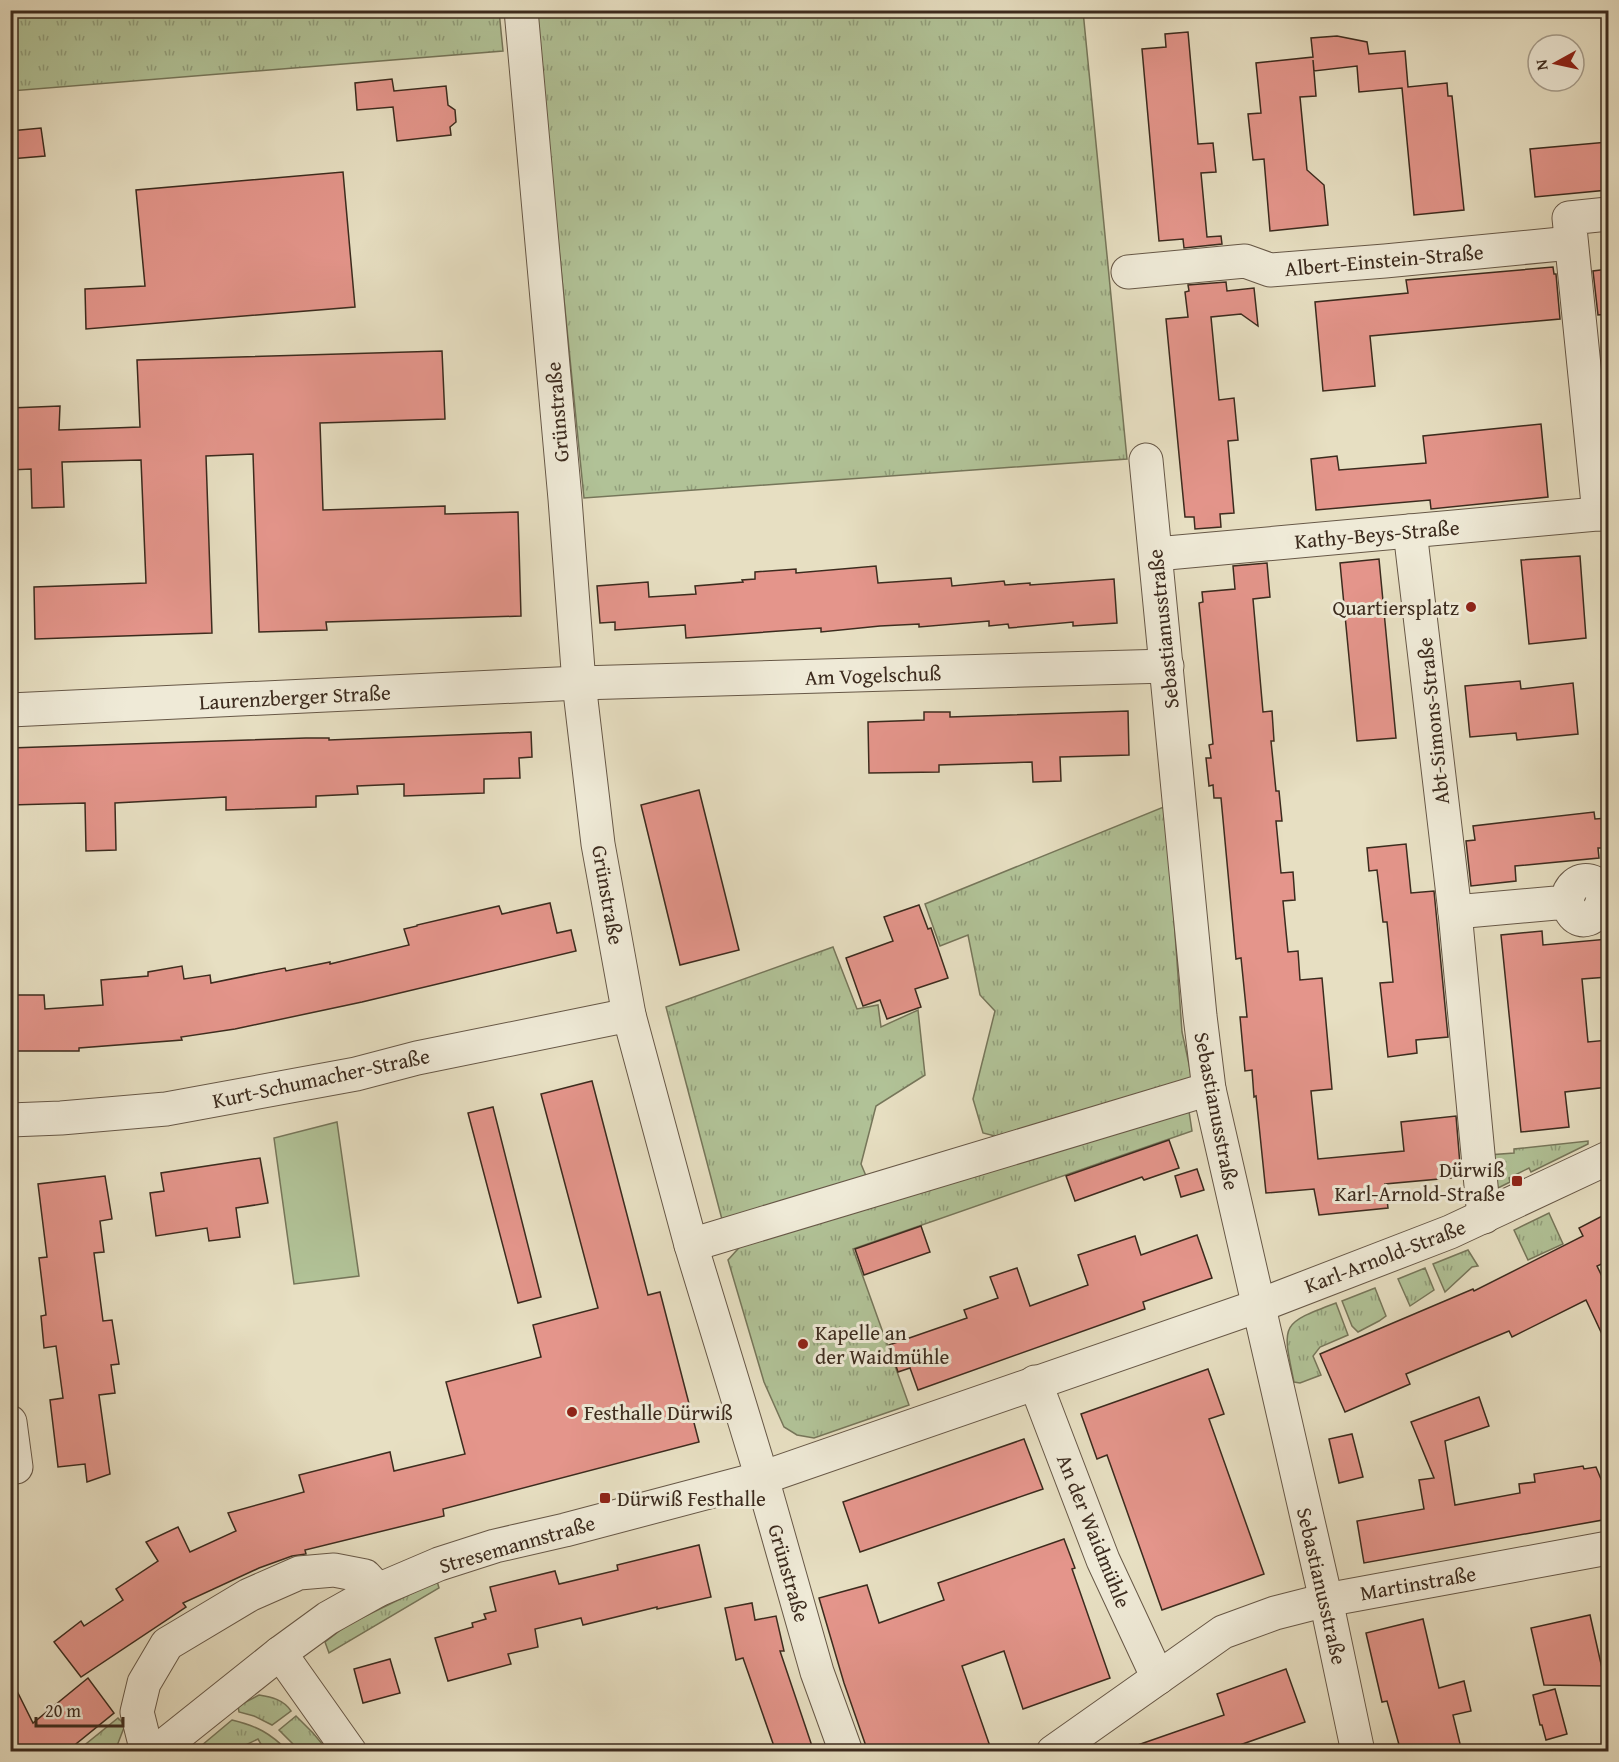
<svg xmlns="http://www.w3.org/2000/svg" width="1619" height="1762" font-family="'Gentium Book Plus',serif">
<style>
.grass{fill:url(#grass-tufts);stroke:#76765a;stroke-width:1.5}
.green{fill:#b1c297;stroke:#76765a;stroke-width:1.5}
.building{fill:#e4958b;stroke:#3c2b1e;stroke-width:1.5}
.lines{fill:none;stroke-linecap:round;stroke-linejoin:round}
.minor-casing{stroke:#675847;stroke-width:35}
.minor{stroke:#efead7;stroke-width:33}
.poi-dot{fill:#8f2418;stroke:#efead7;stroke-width:2}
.labels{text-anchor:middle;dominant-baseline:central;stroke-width:6;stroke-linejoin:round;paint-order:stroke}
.street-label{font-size:21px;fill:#3c2b1e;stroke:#efead7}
.poi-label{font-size:21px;fill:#3c2b1e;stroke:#efead7;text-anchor:start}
</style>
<defs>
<pattern id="grass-tufts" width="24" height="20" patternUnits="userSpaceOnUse" patternTransform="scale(1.5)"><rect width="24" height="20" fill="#b1c297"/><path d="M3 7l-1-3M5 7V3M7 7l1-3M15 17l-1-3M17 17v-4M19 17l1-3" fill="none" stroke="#919e7b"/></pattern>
</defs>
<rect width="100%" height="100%" fill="#e7dfc2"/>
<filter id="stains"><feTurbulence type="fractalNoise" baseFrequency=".00333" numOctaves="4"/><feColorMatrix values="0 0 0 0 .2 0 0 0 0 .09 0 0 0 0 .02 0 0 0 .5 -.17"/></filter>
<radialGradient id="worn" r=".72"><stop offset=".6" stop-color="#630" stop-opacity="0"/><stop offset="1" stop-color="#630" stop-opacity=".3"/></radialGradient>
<g class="grass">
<path d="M11,10l488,1 4,40 -492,40z"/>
<path d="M535,11h548l44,448 -543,39z"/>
<path d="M1166,806l16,226 10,46 -182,62 -27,-7 -10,-34 22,-88 -15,-16 -12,-60 -28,11 -15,-42z"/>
<path d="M833,947l24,62 21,-4 3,22 37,-17 7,65 -49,31 -15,58 8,19 -145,44 -58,-220z"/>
<path d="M1188,1105l4,26 -339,118 56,156 -95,33 -17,-3 -13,-8 -20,-45 -36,-122 18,-20z"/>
<path d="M1588,1141v3l-57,28 -2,-4 -20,10 1,4 -18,9 -4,-36 26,-2v-4z"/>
<path d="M1549,1213l14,31 -35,16 -14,-30z"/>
<path d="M1468,1250l10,16 -6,1 -27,25 -12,-28z"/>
<path d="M1425,1268l9,22 -24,16 -12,-27z"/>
<path d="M1375,1288l11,28 -7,5 -21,11 -6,-6 -10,-25z"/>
<path d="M1336,1303l12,32 -28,12 -7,9 8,19 -21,8 -6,-1c-12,-58 -14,-58 42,-79z"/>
<path d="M437,1581l2,7 -110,65 -4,-11 22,-17z"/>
<path d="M259,1695c13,2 25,5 32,16l-19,14 -18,-9 -15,-4 -1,-6z"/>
<path d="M296,1716l17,17 15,18h-28l-21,-21z"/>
<path d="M118,1718l7,7 -10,26 -39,1z"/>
<path d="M232,1720c25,6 38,13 56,31h-23l-7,-12 -25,12h-38z"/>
</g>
<path class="green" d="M337,1122l22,154 -65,8 -20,-146z"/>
<g class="building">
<path d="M1188,32l10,112 15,-1 3,29 -15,1 6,64 14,-1 1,8 -38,4 -1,-9 -24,2 -17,-192 24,-2 -1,-13z"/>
<path d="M1337,36l30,6 2,12 36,-3 3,36 39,-4 1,13h4l12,114 -50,5 -12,-127 -43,4 -2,-26 -43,5 -1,-11 3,36 -16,1 7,73 17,15 4,40 -58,6 -6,-72 -11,1 -5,-46 13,-1 -5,-50 57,-6 -2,-19z"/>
<path d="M392,79l2,12 52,-5 2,19 7,5 1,12 -6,5 1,8 -54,6 -4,-34 -36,3 -2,-27z"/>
<path d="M41,128l4,28 -35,3v-28z"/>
<path d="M1608,142v48l-73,7 -5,-48z"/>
<path d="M343,172l12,135 -269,22 -1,-40 60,-3 -9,-96z"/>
<path d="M1553,267l1,7h2l4,45 -190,17 5,50 -52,5 -8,-89 93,-9 -2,-13z"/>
<path d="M1608,269v45l-10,1 -5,-44z"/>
<path d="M1226,282l1,9 27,-3 4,38 -17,-12 -30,3 8,83 15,-2 4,42 -10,1 6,72 -14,1 1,13 -26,2 -1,-12h-9l-19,-198 22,-2 -3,-25 4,-1 -1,-6z"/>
<path d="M442,351l3,68 -125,4 3,87 122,-4v8l73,-2 3,104 -195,6 1,8 -68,2 -6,-178 -47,2 6,177 -177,6 -1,-52 112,-4 -5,-123 -79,2 2,45 -32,1 -1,-39 -21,1v-62l50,-2 -1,24 81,-3 -3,-67z"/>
<path d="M1541,424l7,73 -117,12 -1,-9 -114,10 -5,-51 26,-3 2,14 87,-7 -3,-27z"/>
<path d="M1580,556l6,82 -57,6 -8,-84z"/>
<path d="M1379,559l17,179 -39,3 -17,-178z"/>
<path d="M1267,563l3,34 -17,2 10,113 9,-1 2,30h-3l5,50h3l3,30h-6l5,52 12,-1 2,28 -12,1 5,51 10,-1 2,29 22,-2 10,111 -21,2 7,68 86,-8 -3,-29 55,-6 5,61 -76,7 3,24 -69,7 -5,-26 -48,4 -10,-97 -2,1 -2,-27 -7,1 -5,-54h7l-6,-59 -5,1 -15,-161h-7l-1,-13 -4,1 -3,-28h5l-2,-13 4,-1 -14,-141 4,-1 -1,-10 33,-3 -2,-23z"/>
<path d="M876,566l2,17 73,-5 1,8 52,-5 1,4 25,-2v2l84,-6 3,44 -44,3v-4l-64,6 -1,-4 -19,2v-5l-70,6v-3l-39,2 -59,6v-4l-135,10 -1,-13 -70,5v-8l-15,1 -3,-37 51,-4 1,15 47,-3 -1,-8 48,-4 -1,-2 13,-1v-7l41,-3v4z"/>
<path d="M1520,681l1,8 52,-6 5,51 -61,6 -1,-7 -46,4 -5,-51z"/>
<path d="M1128,711l1,44 -69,2 1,24 -28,1 -1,-20 -93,3v7l-70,1 -1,-51 56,-2v-8h26v5z"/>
<path d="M531,732l1,25 -13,1 1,20 -36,1v14l-80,3v-12l-47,2 1,8 -42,2v11l-90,3v-13l-111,6 1,47 -30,1 -1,-48 -75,2v-57l296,-10h23v2z"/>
<path d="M699,790l40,160 -59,15 -39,-160z"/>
<path d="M1594,812l1,7 13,-1v30h-10l1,10 -84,8 1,15 -45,5 -5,-45 9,-1 -2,-14z"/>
<path d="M1406,844l5,49 23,-2 14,146 -32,3 1,13 -29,4 -8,-74 13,-1 -6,-60h-4l-6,-52 -8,1 -2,-23z"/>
<path d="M550,903l7,30 14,-3 5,21 -214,51 -127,27 -54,8 1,3 -103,8v3h-69v-56h34l1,14 58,-4 -2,-25 47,-4v-4l34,-6 2,13 26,-4 1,8 74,-15 1,3 44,-9v2l79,-19 -5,-16 13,-3v-1l82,-19 3,8z"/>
<path d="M919,905l9,24 3,-1 17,50 -33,11 6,18 -34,12 -7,-19 -17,6 -17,-48 47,-17 -9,-24z"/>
<path d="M1542,931l1,14 65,-6v38l-26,2 6,63 20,-2v47l-43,5 4,35 -48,5 -20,-197z"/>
<path d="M592,1081l56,214 12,-3 39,150 -256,67 1,7 -139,34 1,4 -14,2 -33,12 -76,35 3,4 -105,70 -27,-35 27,-21 3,5 39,-26 -7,-11 42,-28 -12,-19 32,-15 12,25 46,-21 -8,-18 76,-21 -5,-17 91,-23 4,19 71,-17 -19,-72 95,-25 -8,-32 65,-17 -57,-214z"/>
<path d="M493,1107l48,190 -23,6 -50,-190z"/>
<path d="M1169,1140l10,28 -35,12 -2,-3 -67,24 -9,-25z"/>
<path d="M260,1158l8,45 -32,5 4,29 -31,4 -2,-13 -51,8 -6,-43 14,-2 -3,-18z"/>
<path d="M1197,1169l7,21 -23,7 -6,-21z"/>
<path d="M105,1176l7,43 -12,2 4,31 -10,1 9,68 9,-1 7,44 -8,1 4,28 -16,2 11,79 -23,8 -2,-18 -27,3 -8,-67 13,-2 -7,-52 -12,2 -3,-32 5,-1 -7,-57 8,-1 -9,-73z"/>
<path d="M1608,1213v48l-11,5 11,23v58l-22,-47 -74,37 -3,-6 -103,43 4,10 -65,28 -25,-58 153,-65 1,2 109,-55 -4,-8z"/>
<path d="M921,1226l9,26 -66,23 -9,-26z"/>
<path d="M1197,1235l15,43 -69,24 2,7 -227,81 -8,-22 -12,4 -9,-27 78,-27 -3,-8 34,-12 -8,-21 27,-9 13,38 58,-21 -10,-30 57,-19 6,19z"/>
<path d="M1208,1369l16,45 -15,5 55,155 -102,36 -55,-155 -10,4 -16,-45z"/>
<path d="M1479,1397l10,29 -44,15 10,64 65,-12 -1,-9 16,-2 -1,-8 49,-8 1,3 12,-2 5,12 7,-2v42l-244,44 -7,-42 67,-12 -5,-29 15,-2 -23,-56z"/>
<path d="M1352,1434l11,43 -24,6 -10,-44z"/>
<path d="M1024,1439l19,50 -183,63 -17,-50z"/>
<path d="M1064,1539l11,29 -3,1 38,109 -87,31 -19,-58 -42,15 30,86h-124l-24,-69 -25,-85 48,-13 12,38 65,-23 -6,-17z"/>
<path d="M699,1545l12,52 -54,12v-2l-74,18 -2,-7 -46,11 3,18 -30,7 3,10 -63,17 -13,-43 38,-11 -1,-4 14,-4 -2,-5 12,-3 -6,-24 65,-16 4,13 59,-14 -1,-5z"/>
<path d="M752,1603l3,17 21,-4 8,35h-4l34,101h-38l-33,-94 -7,2 -11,-52z"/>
<path d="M1590,1615l16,71 -62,-1 -13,-57z"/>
<path d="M1423,1619l16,69 25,-7 7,30 -18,4 9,37h-61l-14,-51 -5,1 -16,-69z"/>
<path d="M390,1659l10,34 -37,10 -9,-34z"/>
<path d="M1286,1669l19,53 -85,30h-90l-1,-4 95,-33 -7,-21z"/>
<path d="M10,1677l23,46 55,-45 26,35 -48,39h-56z"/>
<path d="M1555,1689l12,45 -21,6 -4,-15h-2l-7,-30z"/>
</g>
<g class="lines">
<defs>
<g id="minor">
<path d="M521,10l44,489 14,184 19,161 31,171 62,230 71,233 55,194 29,80"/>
<path d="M1128,272l117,-11 25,9 115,-9 186,-18"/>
<path d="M1146,460l54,556 9,73 117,511 32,152"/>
<path d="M1599,514l-30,-296 39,-4"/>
<path d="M1410,531l45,381 29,305"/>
<path d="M1156,554l452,-41"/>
<path d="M10,710l569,-27 588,-17"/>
<path d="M1455,912l112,-10c13,43 52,-3 28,-19 -16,-8 -27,5 -28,19"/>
<path d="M10,1120l51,-2 105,-9 190,-35 61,-16 212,-43"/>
<path d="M691,1245l518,-156"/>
<path d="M1035,1382l68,178 55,118"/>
<path d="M10,1422l6,45 -6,1"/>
<path d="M280,1653l70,99"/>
<path d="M147,1752l-10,-40 7,-29 23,-39 82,-49 50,-22 35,-3 31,6 13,14"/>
<path d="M156,1752l124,-99 48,-35 50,-28 61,-26 56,-18 70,-16 197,-52 496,-172 192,-74 158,-74"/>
<path d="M1053,1752l170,-120 52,-19 51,-13 282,-52"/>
</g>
</defs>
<use href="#minor" class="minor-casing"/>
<use href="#minor" class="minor"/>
</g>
<g class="poi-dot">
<circle cx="1471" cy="607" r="6"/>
<rect x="1511" y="1175" width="12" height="12" rx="3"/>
<circle cx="803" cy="1344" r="6"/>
<circle cx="572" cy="1412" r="6"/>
<rect x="599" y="1492" width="12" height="12" rx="3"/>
</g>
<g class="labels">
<g class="street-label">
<text transform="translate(1384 260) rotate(-5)">Albert-Einstein-Straße</text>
<text transform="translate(557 412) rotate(-95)">Grünstraße</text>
<text transform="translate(1377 534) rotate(-5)">Kathy-Beys-Straße</text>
<text transform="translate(1163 629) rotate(-96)">Sebastianusstraße</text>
<text transform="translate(873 675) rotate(-2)">Am Vogelschuß</text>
<text transform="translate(295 697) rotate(-3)">Laurenzberger Straße</text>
<text transform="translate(1433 721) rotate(-96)">Abt-Simons-Straße</text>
<text transform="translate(608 895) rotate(80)">Grünstraße</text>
<text transform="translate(321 1078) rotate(-12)">Kurt-Schumacher-Straße</text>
<text transform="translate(1217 1111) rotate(79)">Sebastianusstraße</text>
<text transform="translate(1385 1256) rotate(-21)">Karl-Arnold-Straße</text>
<text transform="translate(1094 1531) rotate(68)">An der Waidmühle</text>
<text transform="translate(517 1544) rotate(-16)">Stresemannstraße</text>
<text transform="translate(789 1573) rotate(74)">Grünstraße</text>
<text transform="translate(1418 1583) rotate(-10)">Martinstraße</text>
<text transform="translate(1322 1586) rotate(77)">Sebastianusstraße</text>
</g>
<g class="poi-label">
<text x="1459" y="607" text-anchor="end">Quartiersplatz</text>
<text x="1505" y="1169" text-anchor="end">Dürwiß<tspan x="1505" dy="24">Karl-Arnold-Straße</tspan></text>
<text x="815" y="1332">Kapelle an<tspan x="815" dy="24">der Waidmühle</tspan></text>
<text x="584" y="1412">Festhalle Dürwiß</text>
<text x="617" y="1498">Dürwiß Festhalle</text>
</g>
</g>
<rect width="1619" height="1762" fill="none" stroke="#e7dfc2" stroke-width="36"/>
<rect x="12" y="12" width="1595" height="1738" fill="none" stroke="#3c2b1e" stroke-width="3"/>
<rect x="18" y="18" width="1583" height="1726" fill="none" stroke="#3c2b1e" stroke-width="1.5"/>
<g transform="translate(1556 63) rotate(262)"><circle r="28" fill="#efead7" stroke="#a79e8d" stroke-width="1.5"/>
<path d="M0-4.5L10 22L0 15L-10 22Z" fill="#8f2418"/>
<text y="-9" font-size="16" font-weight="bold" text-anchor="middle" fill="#3c2b1e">N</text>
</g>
<path d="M36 1717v9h87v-9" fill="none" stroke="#3c2b1e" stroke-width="3"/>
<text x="45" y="1717" font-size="18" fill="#3c2b1e" stroke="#efead7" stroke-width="4.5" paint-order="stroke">20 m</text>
<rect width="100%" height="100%" filter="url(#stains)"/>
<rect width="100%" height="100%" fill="url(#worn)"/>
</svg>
